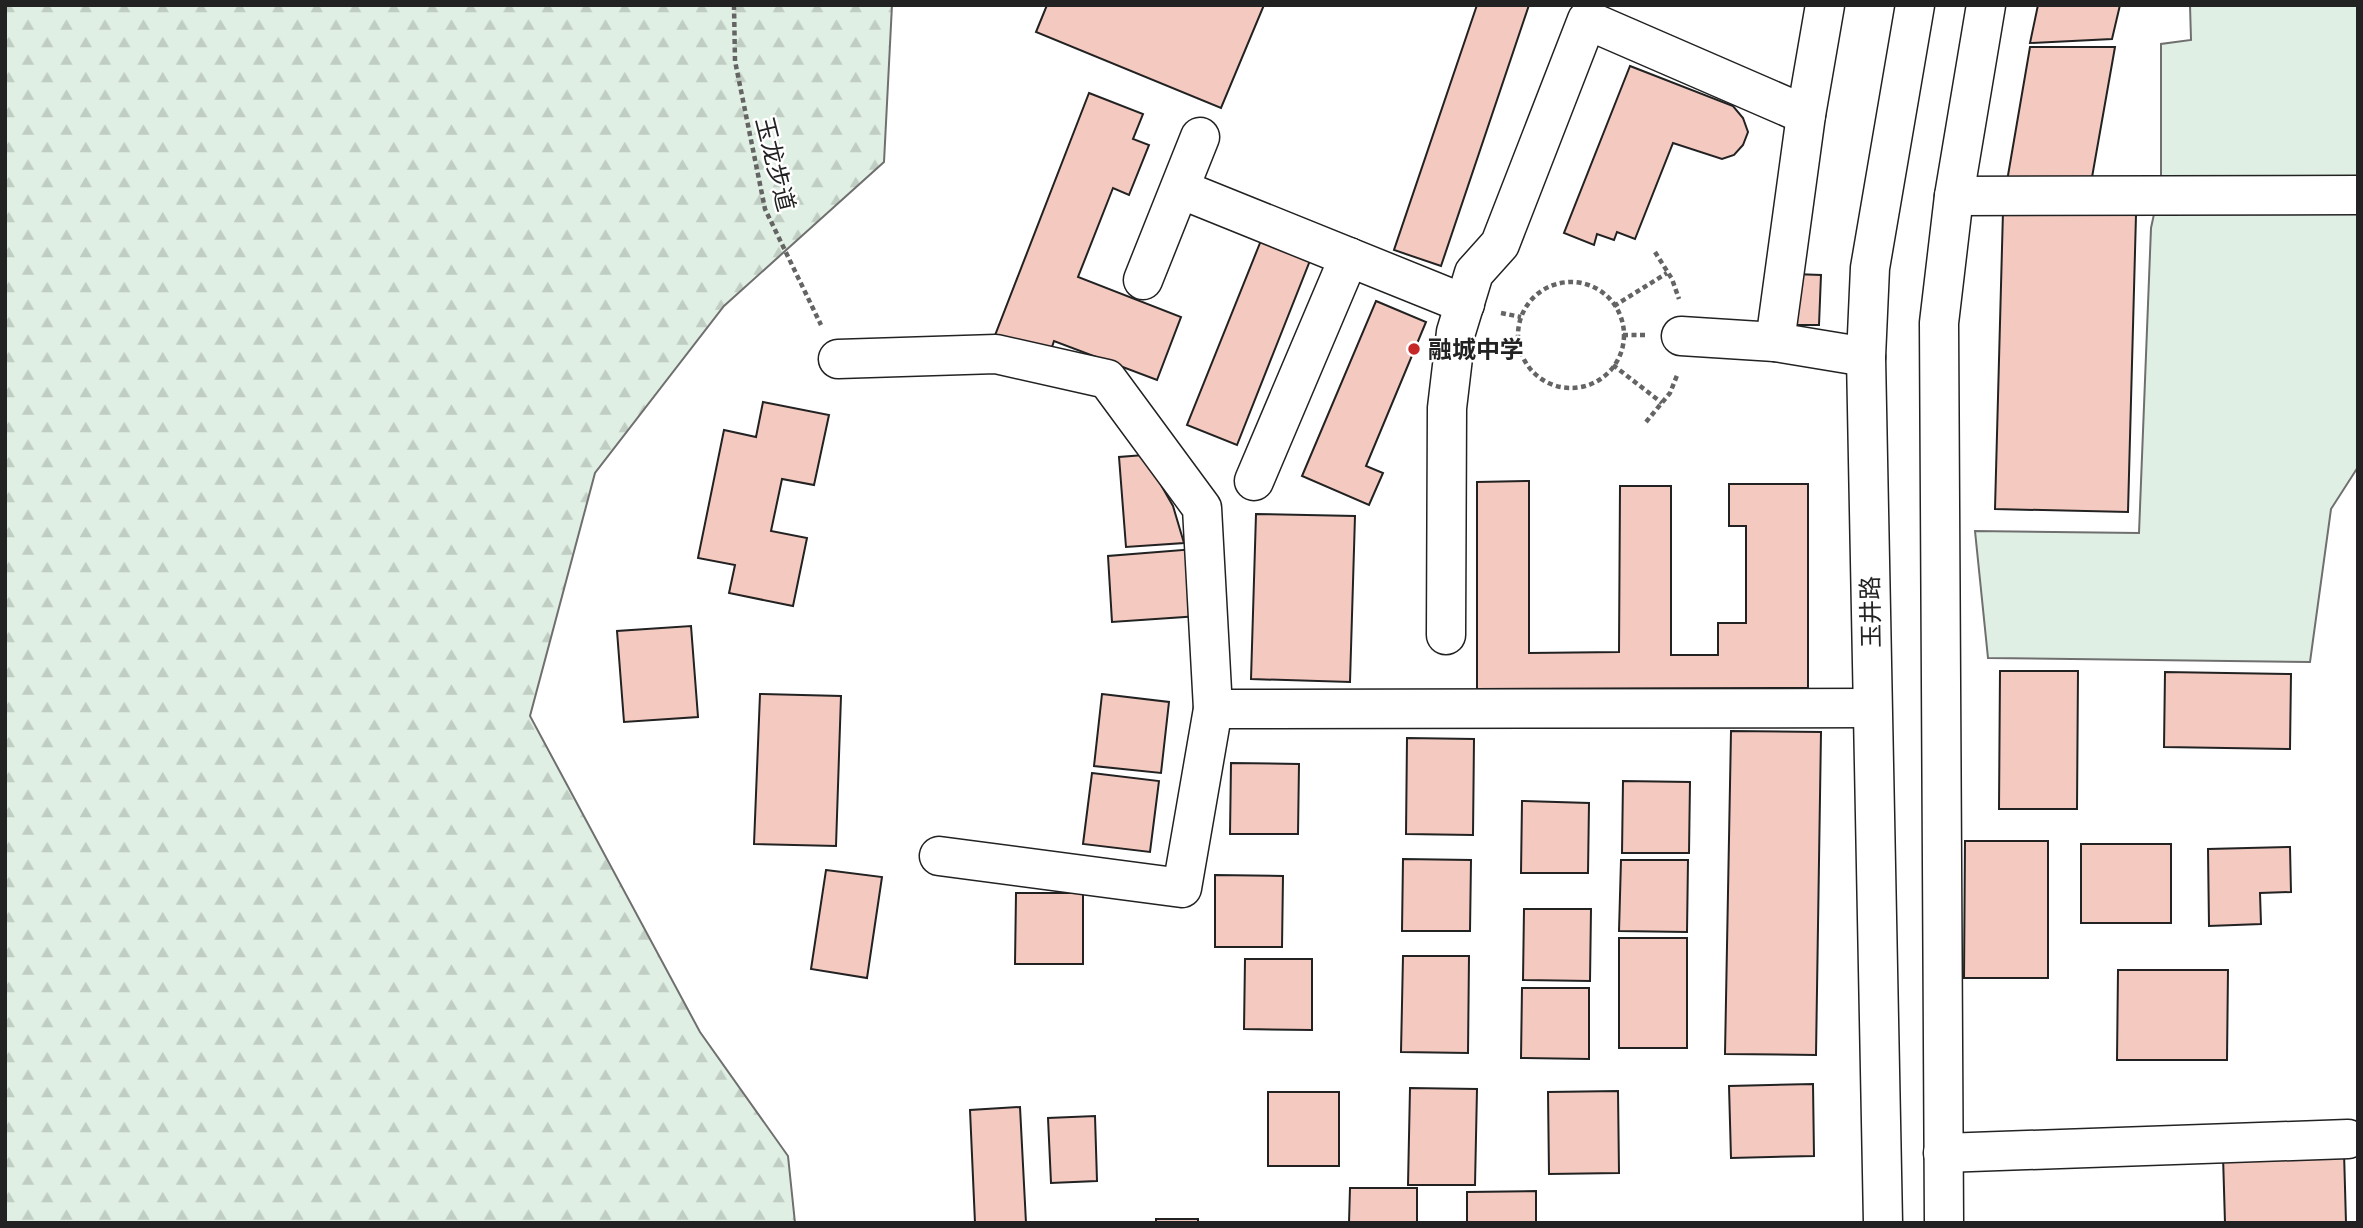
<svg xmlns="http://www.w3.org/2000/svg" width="2363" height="1228" font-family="Mulish,'Noto Sans SC',sans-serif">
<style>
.grass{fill:#e0efe3;stroke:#6f6f6f;stroke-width:2}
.forest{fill:url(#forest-firs);stroke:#6f6f6f;stroke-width:2}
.building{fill:#f3c9c0;stroke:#222;stroke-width:2}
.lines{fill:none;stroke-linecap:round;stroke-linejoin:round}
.minor-casing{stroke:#222;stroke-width:41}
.path{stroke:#646464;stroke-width:4.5;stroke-dasharray:5 3.5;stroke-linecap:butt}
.minor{stroke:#fff;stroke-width:38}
.poi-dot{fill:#c62828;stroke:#fff;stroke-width:2.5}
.labels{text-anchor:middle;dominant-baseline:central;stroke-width:5;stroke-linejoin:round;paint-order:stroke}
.street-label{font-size:24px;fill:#222;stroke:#fff}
.poi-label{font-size:24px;font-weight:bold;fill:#222;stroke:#fff;text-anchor:start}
</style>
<defs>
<pattern id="forest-firs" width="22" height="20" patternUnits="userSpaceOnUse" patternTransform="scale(1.75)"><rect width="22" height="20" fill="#e0efe3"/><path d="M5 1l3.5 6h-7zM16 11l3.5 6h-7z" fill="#c0cdc2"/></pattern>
</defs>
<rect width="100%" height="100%" fill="#fff"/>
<path class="grass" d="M2190,5h168v462l-27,42 -21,153 -322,-4 -13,-127 164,2 12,-305 10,-46v-138l30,-4z"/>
<path class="forest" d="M5,5h887l-8,157 -160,144 -129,167 -65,243 170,316 88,124 7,67h-790z"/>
<g class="building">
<path d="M1047,5h217l-43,103 -185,-76z"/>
<path d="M1477,5h52l-88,261 -47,-16z"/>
<path d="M2038,5h82l-8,34 -82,4z"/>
<path d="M2030,47h85l-24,136 -85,4z"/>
<path d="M1630,66l103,40 10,12 5,14 -5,13 -9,10 -12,4 -49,-16 -38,96 -18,-7 -3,8 -17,-6 -3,11 -30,-12z"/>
<path d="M1089,93l54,21 -10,25 16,6 -20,50 -16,-7 -35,89 103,40 -24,63 -103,-39 -6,18 -54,-21z"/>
<path d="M2003,211l133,4 -8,297 -133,-3z"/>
<path d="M1262,238l49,20 -74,187 -50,-20z"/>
<path d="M1794,274l27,1 -2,50h-27z"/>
<path d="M1376,301l50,21 -60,144 17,7 -14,32 -67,-29z"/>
<path d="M763,402l66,13 -15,70 -32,-6 -11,52 36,7 -14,68 -64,-13 6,-28 -37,-7 26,-128 32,7z"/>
<path d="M1144,455l29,51 11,37 -58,4 -7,-90z"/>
<path d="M1529,481v172l90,-1 1,-166h51v169h47v-32h28v-97h-17v-42h79v204l-331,1v-207z"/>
<path d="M1256,514l99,2 -5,166 -99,-3z"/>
<path d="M1195,549l4,67 -87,6 -4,-66z"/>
<path d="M691,626l7,91 -74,5 -7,-91z"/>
<path d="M2000,671h78l-1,138h-78z"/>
<path d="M2165,672l126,2 -1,75 -126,-2z"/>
<path d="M760,694l81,2 -5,150 -82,-2z"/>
<path d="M1102,694l67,8 -8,71 -67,-7z"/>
<path d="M1731,731l90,1 -5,323 -91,-1z"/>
<path d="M1407,738l67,1 -1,96 -67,-1z"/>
<path d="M1231,763l68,1 -1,70h-68z"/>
<path d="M1092,773l67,8 -9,71 -67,-8z"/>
<path d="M1623,781l67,1 -1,71h-67z"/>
<path d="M1522,801l67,2 -1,70h-67z"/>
<path d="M1965,841h83v137h-84z"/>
<rect x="2081" y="844" width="90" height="79"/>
<path d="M2290,847l1,45 -31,1 1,31 -52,2 -1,-77z"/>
<path d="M1403,859l68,1 -1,71h-68z"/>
<path d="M1621,860h67l-1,72 -68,-1z"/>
<path d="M826,870l56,7 -15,101 -56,-9z"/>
<path d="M1215,875l68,1 -1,71h-67z"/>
<path d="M1016,893h67v71h-68z"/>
<path d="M1524,909h67l-1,72 -67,-1z"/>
<rect x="1619" y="938" width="68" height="110"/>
<path d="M1403,956h66l-1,97 -67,-1z"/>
<path d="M1245,959h67v71l-68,-1z"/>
<path d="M2118,970h110l-1,90h-110z"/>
<path d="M1522,988h67v71l-68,-1z"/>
<path d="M1813,1084l1,72 -83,2 -2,-72z"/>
<path d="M1410,1088l67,1 -2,96h-67z"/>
<path d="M1618,1091l1,82 -70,1 -1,-82z"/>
<rect x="1268" y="1092" width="71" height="74"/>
<path d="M1020,1107l6,116h-51l-5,-113z"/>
<path d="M1095,1116l2,65 -46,2 -3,-65z"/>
<path d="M2344,1152l2,71h-121l-2,-67z"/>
<path d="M1350,1188h67v35h-68z"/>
<path d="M1536,1191v32h-69v-31z"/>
<rect x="1156" y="1219" width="42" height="4"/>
</g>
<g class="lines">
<defs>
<g id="minor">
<path d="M1180,189l285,115"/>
<path d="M1954,196l404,-1"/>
<path d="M1143,280l57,-143"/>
<path d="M1681,336l94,6 91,15"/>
<path d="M1775,342l31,-227 19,-110"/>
<path d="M838,359l158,-5 111,25 95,129 11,201 -31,179 -243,-32"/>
<path d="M1254,481l95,-224"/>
<path d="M1446,635l1,-227 9,-76 18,-59 26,-29 87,-224 219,95"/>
<path d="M1213,709l659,-1"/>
<path d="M1943,1153l405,-14"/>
<path d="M1883,1223l-17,-866 4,-89 45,-263"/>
<path d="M1944,1223l-5,-900 15,-127 32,-191"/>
</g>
</defs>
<use href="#minor" class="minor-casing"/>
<g class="path">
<path d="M734,5l1,56 30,148 56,116"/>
<path d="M1655,252l17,27 7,20"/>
<circle cx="1571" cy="335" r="53"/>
<path d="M1614,306l53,-33"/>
<path d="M1501,313l20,4"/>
<path d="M1623,335h22"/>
<path d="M1613,365l49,38"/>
<path d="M1646,422l24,-29 8,-20"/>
</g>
<use href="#minor" class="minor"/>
</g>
<circle class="poi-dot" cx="1414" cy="349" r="7"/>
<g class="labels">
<g class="street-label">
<text transform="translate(776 164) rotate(76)">玉龙步道</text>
<text transform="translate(1870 612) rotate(-91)">玉井路</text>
</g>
<g class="poi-label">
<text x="1428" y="349">融城中学</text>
</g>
</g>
<rect width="2363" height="1228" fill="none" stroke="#222222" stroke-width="14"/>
</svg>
